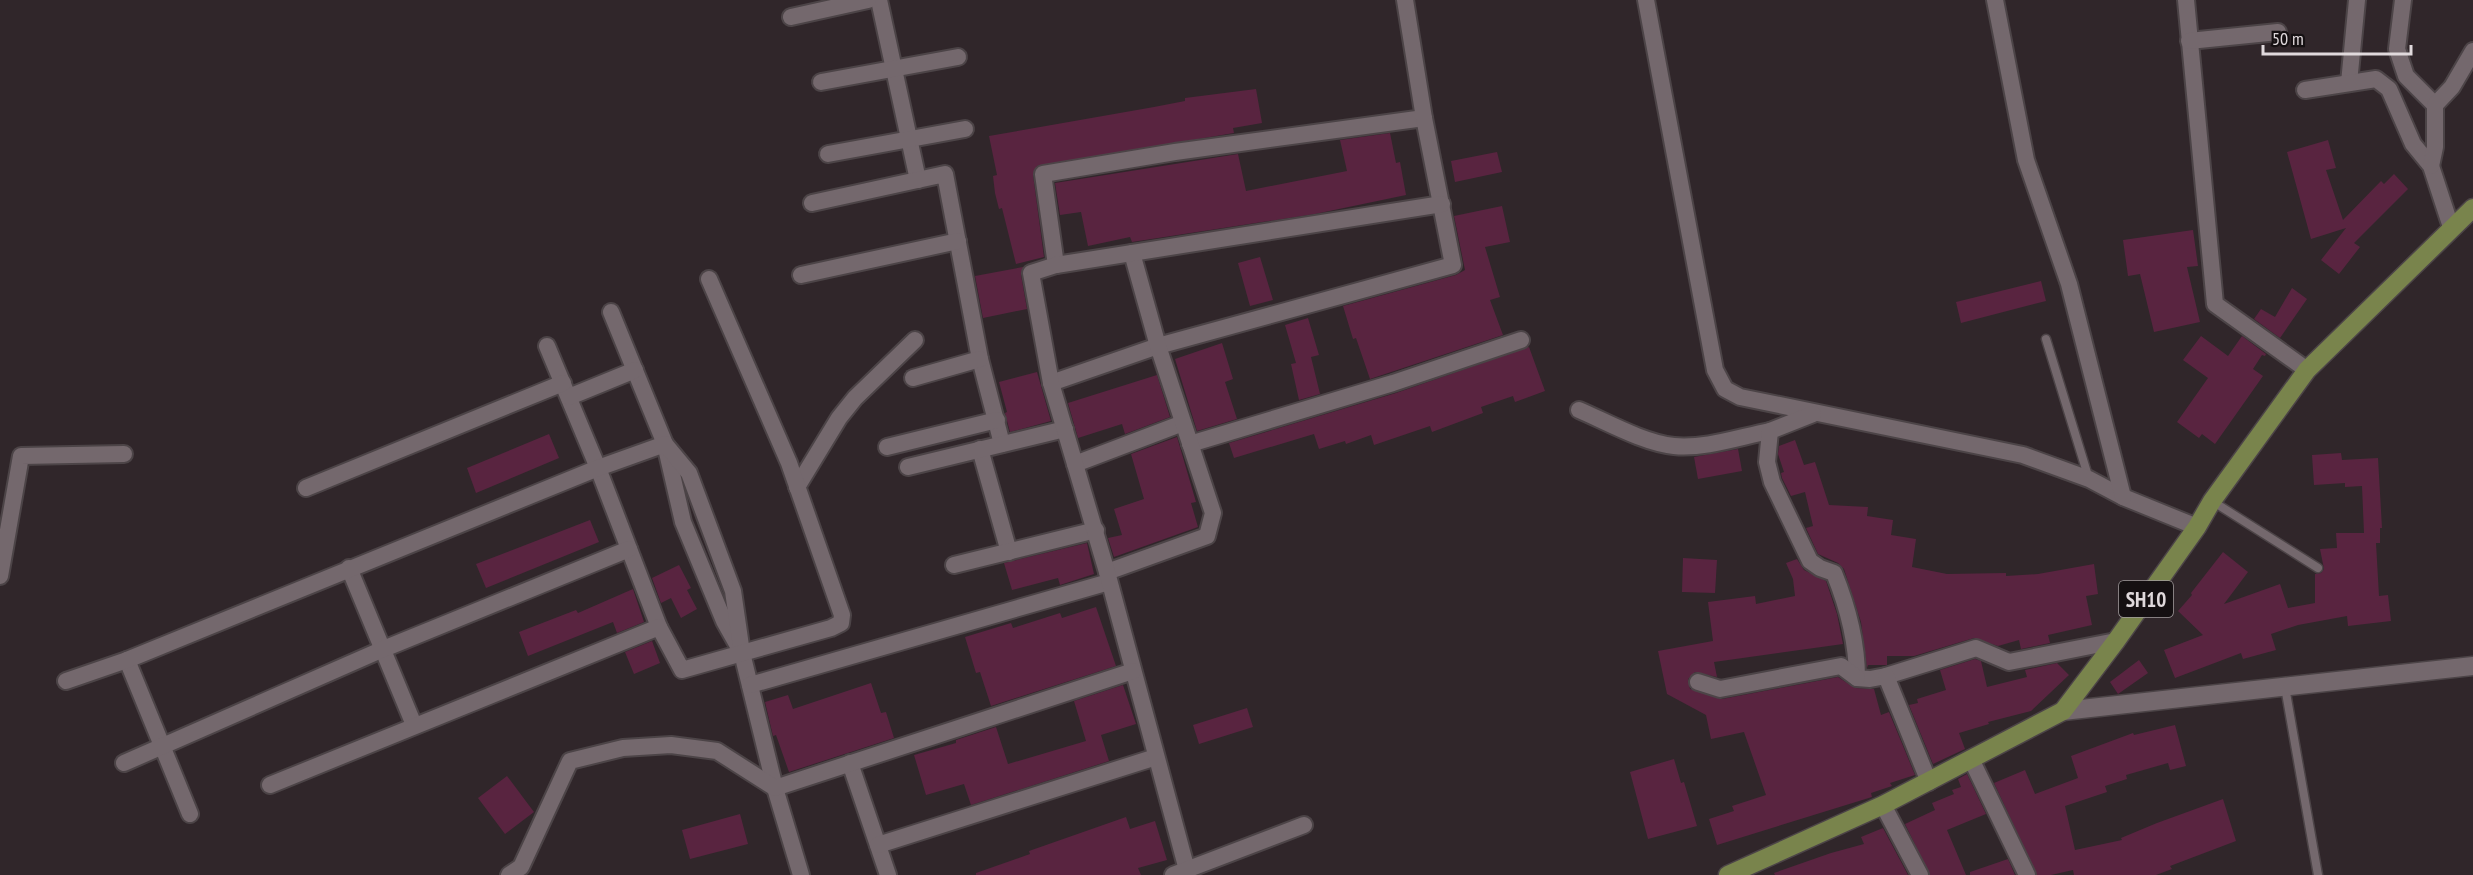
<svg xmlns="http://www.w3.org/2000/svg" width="2473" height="875" font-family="'PT Sans Narrow',sans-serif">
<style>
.building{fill:#592440}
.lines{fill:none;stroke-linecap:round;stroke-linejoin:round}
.service-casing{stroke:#4c4447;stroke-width:11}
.minor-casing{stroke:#4c4447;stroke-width:20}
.tertiary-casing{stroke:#4c4447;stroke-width:21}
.primary-casing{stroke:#4c4447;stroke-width:21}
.service{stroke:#74686d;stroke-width:8}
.minor{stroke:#74686d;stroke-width:16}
.tertiary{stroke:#74686d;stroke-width:18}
.primary{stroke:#79844c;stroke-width:18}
.labels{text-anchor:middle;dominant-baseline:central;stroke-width:4.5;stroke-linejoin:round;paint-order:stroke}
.shield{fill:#151012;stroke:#a39d9f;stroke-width:1.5}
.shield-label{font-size:21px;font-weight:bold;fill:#e0d9dc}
</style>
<rect width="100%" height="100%" fill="#30262a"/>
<g class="building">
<path d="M1256,89l6,34 -29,5 1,5 -197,33 -4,9 11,82 -28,7 -14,-56 -3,1 -4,-16 -2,-17 4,-1 -8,-39 165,-29 31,-6v-3z"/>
<path d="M1390,133l6,30 4,-1 6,33 -91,19 -183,28 -2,-5 -42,9 -7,-34 -21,3 -5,-32 183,-29 8,37 101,-20 -7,-31z"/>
<path d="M2328,140l8,28 -10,2 17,50 38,-39 3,3 10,-10 14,15 -54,54 6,4 -21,27 -18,-14 25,-32 -35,11 -24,-87z"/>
<path d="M1497,152l5,20 -47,10 -4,-21z"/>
<path d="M1502,206l8,36 -25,5 15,50 -10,3 13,35 -133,44 -14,-41 -3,1 -10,-33 113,-31 9,-5 -11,-54z"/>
<path d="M2193,230l5,36 -11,1 13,55 -46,10 -14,-58 -12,2 -5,-36z"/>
<path d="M1260,257l13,43 -23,6 -12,-43z"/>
<path d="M1023,267l-2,8 6,34 -44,9 -8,-42z"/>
<path d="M2041,281l5,20 -85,22 -5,-21z"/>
<path d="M2292,288l15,11 -27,39 -26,-19 7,-10 14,8z"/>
<path d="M1308,318l11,37 -8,2 9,37 -21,6 -8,-36 5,-1 -11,-38z"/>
<path d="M2201,336l27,20 14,-20 24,18 -1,2 -3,-1 -9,14 10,7 -48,68 -13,-10 -3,4 -22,-16 31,-44 -25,-18z"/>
<path d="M1222,343l11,36 -8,3 12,37 -40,12 -22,-72z"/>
<path d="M1529,347l16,44 -30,11 -2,-6 -32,11 2,6 -51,19 -2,-6 -56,19 -3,-10 -25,9 -1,-3 -26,8 -5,-15 -80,24 -5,-15 167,-50z"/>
<path d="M1037,372l14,49 -41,11 -5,-19 2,-1 -8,-30z"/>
<path d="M1157,375l13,42 -45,17 -3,-10 -44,14 -10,-35z"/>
<path d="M549,434l10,24 -83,35 -9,-25z"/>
<path d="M1177,437l19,65 -5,1 7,24 -84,30 -6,-19 14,-3 -8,-26 30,-10 -13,-45z"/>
<path d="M1795,440l9,25 11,-3 14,43 39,2 -1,9 26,4 -2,15 25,4 -4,28 35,7 59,-1v3l32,-2 56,-10 4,30 -12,2 6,29 -44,10 2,8 -29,6 -2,-9 -21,6 -24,-8 -60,18h-27v9h-19l-1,3 -6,-46 -17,-53 -6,-6 -20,-9 -12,-26 7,-2 -8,-34 -14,4 -9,-18 -1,-5 3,-1 -6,-18 1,-8z"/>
<path d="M1738,449l4,22 -44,8 -4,-22z"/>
<path d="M2341,453l1,7 36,-2 4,70h-2v15h-4l3,53 9,-1 3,26 -43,5 -1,-10 -49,9 -27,9 5,16 -33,9 -2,-6 -66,25 -11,-28 39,-15 -25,-24 14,-16 -1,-2 32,-41 25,20 -24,32 56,-20 8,24 27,-5v-29l6,-1 3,-4 -4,-20 17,-1 -1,-15h28l-2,-47 -17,1v-4l-31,2 -2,-30z"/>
<path d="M590,520l9,22 -113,46 -10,-24z"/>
<path d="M1087,543l7,31 -34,11 -2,-7 -46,12 -8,-27z"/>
<path d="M1683,558l34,2 -2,33 -33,-1z"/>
<path d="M1797,559l7,11 22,11 11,33 6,30 -129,18 3,15 -22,-5 -7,7 2,10 32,10 116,-22 17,11 19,1 7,26 8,-3 26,63 -25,8 2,3 -21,7 1,4 -155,48 -8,-26 25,-8 -2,-5 34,-11 -22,-63 -33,7 -5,-24 -39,-21 -9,-43 55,-10 -5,-39 47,-6 1,8 39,-8 -2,-17 -7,-16z"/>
<path d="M679,565l12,23 -4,2 10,19 -16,9 -10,-20 -10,5 -9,-25z"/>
<path d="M633,589l11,33 -27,11 -4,-11 -85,34 -9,-24 57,-22 2,3z"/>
<path d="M1096,607l20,59 -125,40 -11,-34 -4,1 -11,-36 46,-14 2,5 47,-15 2,5z"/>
<path d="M652,641l8,22 -26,11 -9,-22z"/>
<path d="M1975,659l6,2 6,26 40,-10 -2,-7 32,-7 12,12 -38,36 -43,11 1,2 -30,9 6,16 -32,15 -24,-59 9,-2 -1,-4 29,-9 -6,-20z"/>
<path d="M2139,660l9,13 -30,21 -8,-12z"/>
<path d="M871,683l10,30 5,-1 8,26 -105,34 -13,-37 -3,1 -8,-34 23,-7 5,14z"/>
<path d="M1123,685l13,39 -35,11 8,26 -138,44 -7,-21 -38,11 -12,-40 42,-12v-3l40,-13 12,37 78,-23 -12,-40z"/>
<path d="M1247,708l6,19 -54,17 -6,-19z"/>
<path d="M2175,725l11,41 -16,4 -2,-7 -42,12 1,4 -22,7 2,6 -42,14 10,44 47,-10 -1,-2 36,-15 66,-24 13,42 -66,25 2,3 -16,6h-82l-1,-5 -22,5h-14l-43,-92 31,-13 10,24 43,-16 -7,-22 62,-23 1,2z"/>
<path d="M1674,759l7,24 3,-1 13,44 -49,13 -18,-67z"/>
<path d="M1967,774l19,40 -39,16 19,45h-36l-25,-51 30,-14 -3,-7 22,-9 -2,-4 9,-3 -3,-8z"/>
<path d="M507,776l27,36 -29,22 -27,-36z"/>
<path d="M740,814l8,30 -58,15 -8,-29z"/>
<path d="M1126,817l4,12 25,-8 12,39 -29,8 3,7h-165v-2l54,-19 -1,-3z"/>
<path d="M1883,828l25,47h-133l-1,-2 57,-20 33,-9 -3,-7z"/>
<path d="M2008,859l7,16h-45v-3z"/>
</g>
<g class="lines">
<defs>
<g id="service">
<path d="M2046,339l43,140"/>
<path d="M2212,501l106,67"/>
<path d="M2285,687l33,188"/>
</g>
<g id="minor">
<path d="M879,0l39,180"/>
<path d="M1646,0l69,370 10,19 15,8 283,58 66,24 34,18 74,30"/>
<path d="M1995,0l31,160 43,124 54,213"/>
<path d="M2186,0l29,304 92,66"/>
<path d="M2403,0l-6,49 9,27 29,29"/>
<path d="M791,17l77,-17"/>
<path d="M2189,41l89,-9"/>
<path d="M821,82l137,-25"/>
<path d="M2349,83l8,-83"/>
<path d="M2305,90l71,-11 13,10 24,55 18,22 20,61"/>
<path d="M828,154l137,-25"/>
<path d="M2431,166l4,-19v-42l17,-18 21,-36"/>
<path d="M812,203l133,-29 35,185 22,85"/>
<path d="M1056,265l-13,-91 132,-22 249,-34"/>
<path d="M801,275l157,-34"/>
<path d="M611,312l54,132 18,78 41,99 18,32 33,135 26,87"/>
<path d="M547,346l51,122 61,159"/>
<path d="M913,378l67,-19"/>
<path d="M1051,383l107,-37 295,-81 -29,-147 -19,-118"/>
<path d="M569,397l66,-27"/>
<path d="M1579,410c28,12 65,33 95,36 31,3 65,-9 96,-15"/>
<path d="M1813,414l-43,17 -3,31 5,20 38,79 10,7 14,5c13,32 23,70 23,105l13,1 16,-3 90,-28 33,14 107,-21"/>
<path d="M1190,444l203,-61 128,-43"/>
<path d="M887,447l110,-27"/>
<path d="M980,449l29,103"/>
<path d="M1075,464l108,-41"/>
<path d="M908,467l157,-38"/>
<path d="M797,487l42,-69 16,-20 60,-58"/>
<path d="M306,488l257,-105"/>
<path d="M954,565l142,-35"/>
<path d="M349,568l65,157"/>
<path d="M1107,572l100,-36 6,-23 -55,-167 -26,-93"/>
<path d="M0,576l21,-120 103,-2"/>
<path d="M127,660l63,154"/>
<path d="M1886,676l43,106"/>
<path d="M66,681l61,-21 471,-192 67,-24 24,29 44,118 9,62"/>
<path d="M1698,682l22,7 121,-23 16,12"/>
<path d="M750,685l359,-103"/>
<path d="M1972,761l55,114"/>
<path d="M124,763l257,-113 248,-101"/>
<path d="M850,763l38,112"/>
<path d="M270,785l389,-158 23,43 149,-42 10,-5 1,-8 -53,-152 -80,-184"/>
<path d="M1883,805l37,70"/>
<path d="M878,845l278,-88"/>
<path d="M1187,870l-80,-298 -56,-189 -20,-110 25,-8 386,-61"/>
<path d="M509,875l12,-8 49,-106 53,-13 48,-3 46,6 58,37 358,-117"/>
<path d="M1173,875l131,-50"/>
</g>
<path id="tertiary" d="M2063,711l410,-45"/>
<path id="primary" d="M1728,875l155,-70 180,-94 53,-70 81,-114 15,-26 95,-131 166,-162"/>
</defs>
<use href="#service" class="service-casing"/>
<use href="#minor" class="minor-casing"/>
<use href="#tertiary" class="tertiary-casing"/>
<use href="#primary" class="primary-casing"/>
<use href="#service" class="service"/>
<use href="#minor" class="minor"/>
<use href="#tertiary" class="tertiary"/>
<use href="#primary" class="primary"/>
</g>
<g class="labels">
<rect class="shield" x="2119" y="581" width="54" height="36" rx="4.5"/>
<g class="shield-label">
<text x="2146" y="599">SH10</text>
</g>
</g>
<path d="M2263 45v9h148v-9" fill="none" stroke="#e0d9dc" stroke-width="3"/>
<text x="2272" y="45" font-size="18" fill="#e0d9dc" stroke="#151012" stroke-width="4.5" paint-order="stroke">50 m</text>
</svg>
